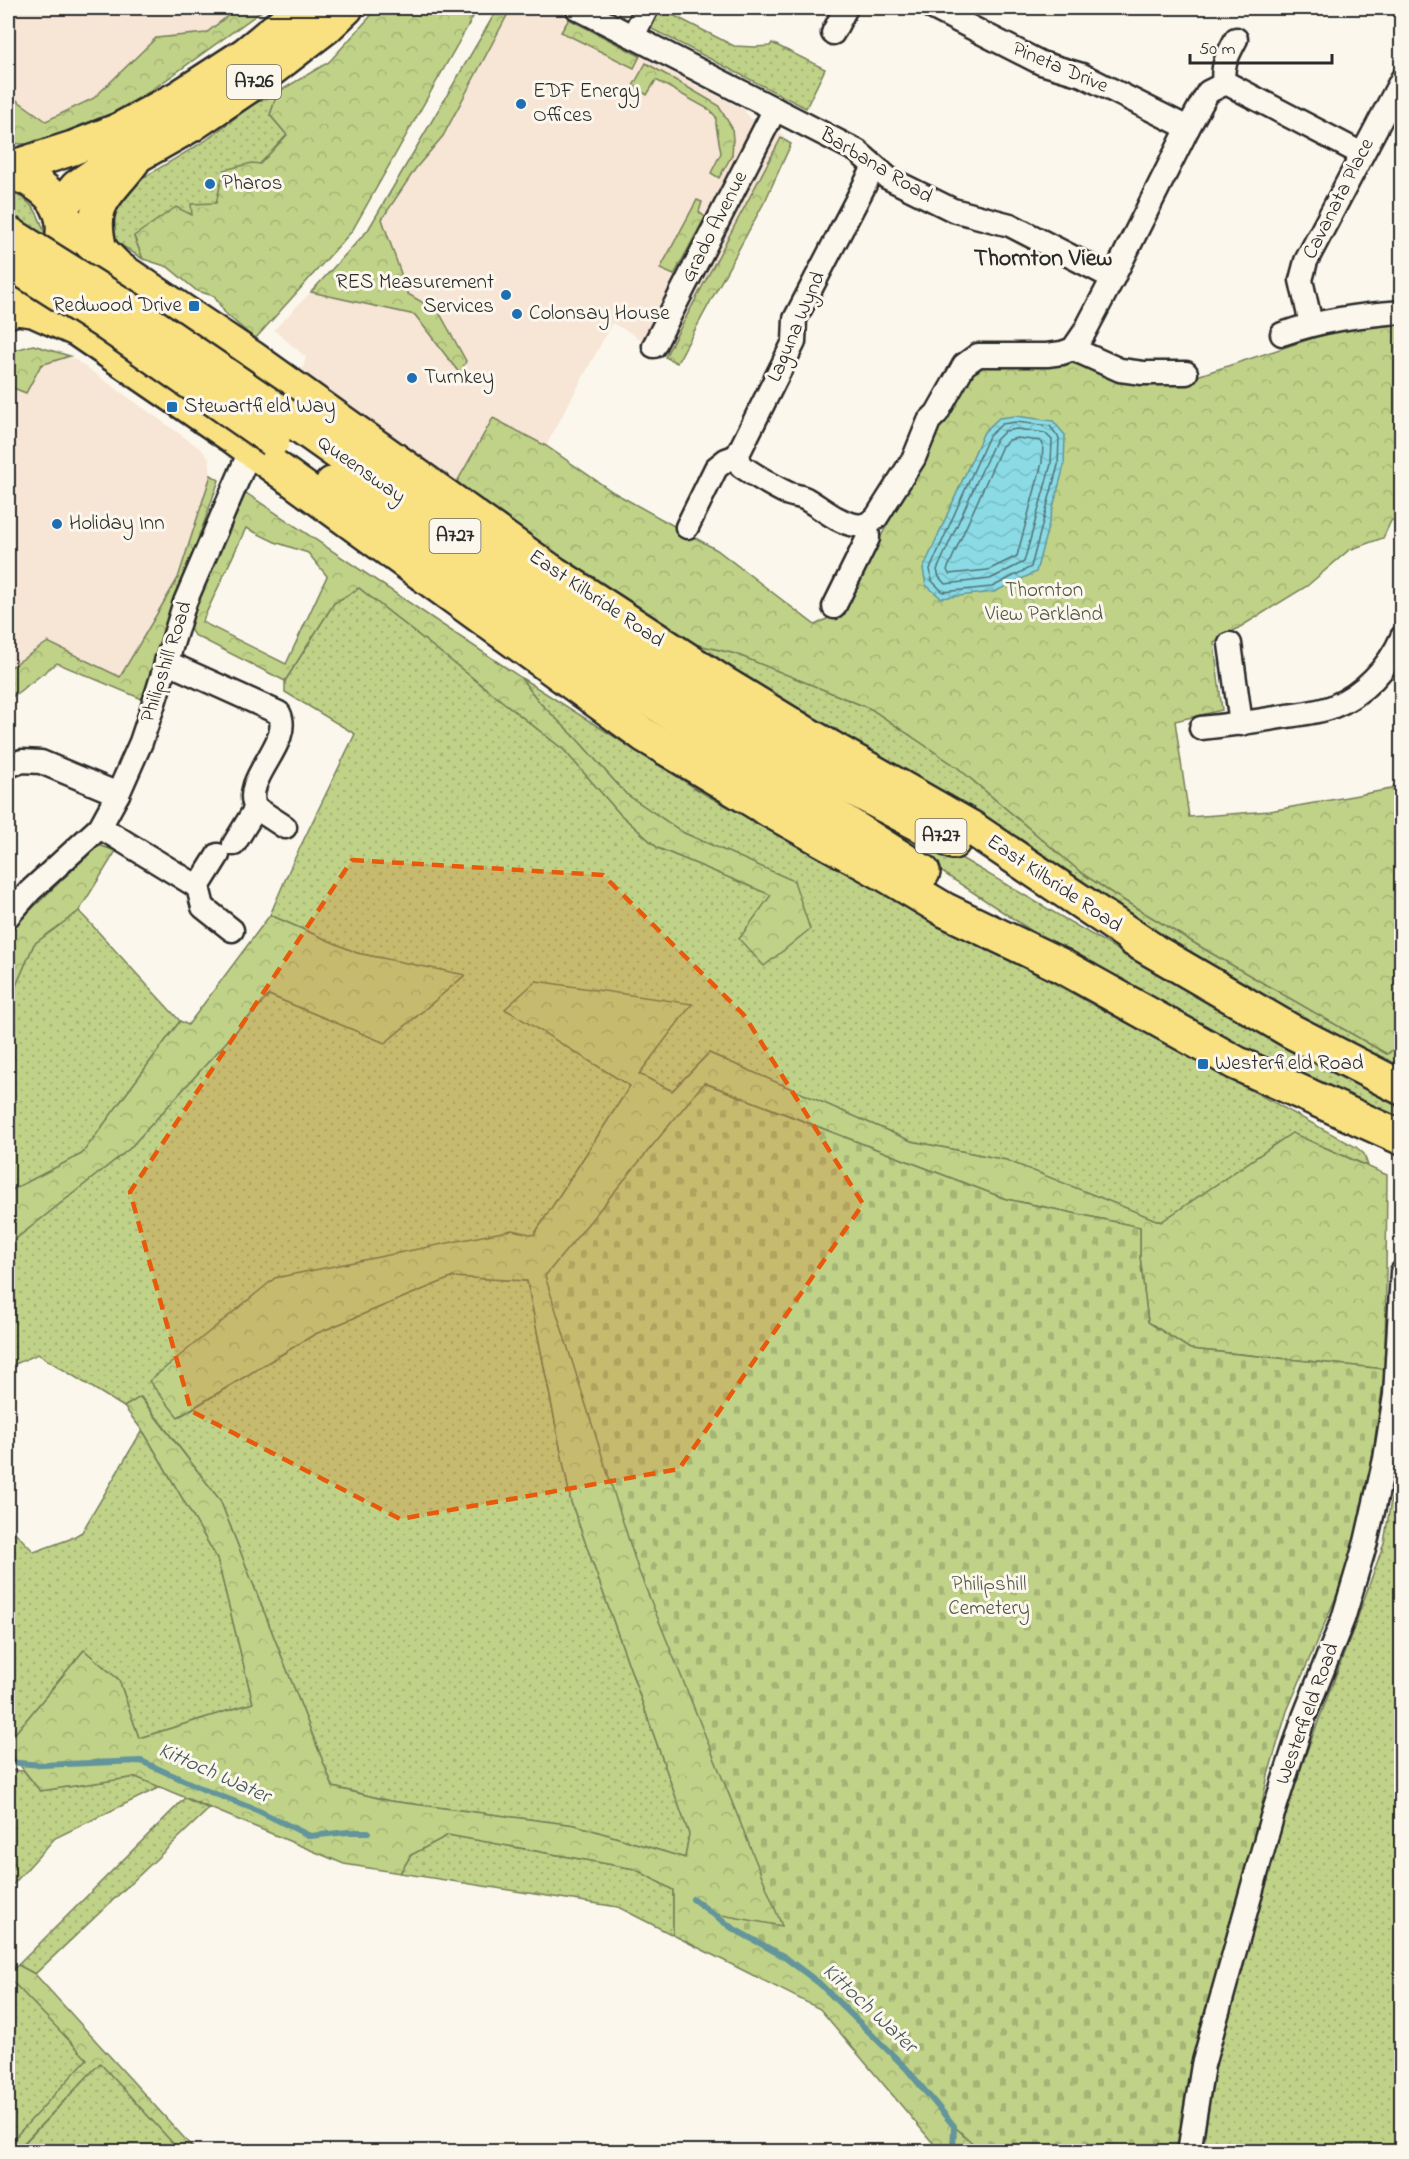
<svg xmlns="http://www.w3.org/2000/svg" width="1409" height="2159" font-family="'Indie Flower',sans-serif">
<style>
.built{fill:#f7e5d6}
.grass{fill:url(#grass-dots);stroke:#757e59;stroke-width:1.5}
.forest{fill:url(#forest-crowns);stroke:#757e59;stroke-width:1.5;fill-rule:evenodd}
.cemetery{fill:url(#cemetery-stones);stroke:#757e59;stroke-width:1.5}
.water{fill:url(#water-waves);stroke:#64959b;stroke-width:1.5}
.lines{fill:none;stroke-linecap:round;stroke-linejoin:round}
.shore{stroke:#517175;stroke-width:1.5}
.stream{stroke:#64959b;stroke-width:6}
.minor-casing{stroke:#2b2b2b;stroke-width:27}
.primary-casing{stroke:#2b2b2b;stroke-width:38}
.trunk-casing{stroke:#2b2b2b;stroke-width:38}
.minor{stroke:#fbf7ec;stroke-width:22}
.primary{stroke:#f9e181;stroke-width:33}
.trunk{stroke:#f9e181;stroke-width:33}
.primary-bridge-casing{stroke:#2b2b2b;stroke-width:38;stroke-linecap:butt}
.primary-bridge{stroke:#f9e181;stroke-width:33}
.marked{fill:#e8590c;fill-opacity:0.2;stroke:#e8590c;stroke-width:4.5;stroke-dasharray:12 8;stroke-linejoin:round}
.poi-dot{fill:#1f6fb2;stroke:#fbf7ec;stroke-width:2}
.labels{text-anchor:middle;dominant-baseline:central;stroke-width:6;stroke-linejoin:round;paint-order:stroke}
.shield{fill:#fbf7ec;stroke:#696865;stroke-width:1.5}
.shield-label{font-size:20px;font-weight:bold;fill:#2b2b2b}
.street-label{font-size:21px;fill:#2b2b2b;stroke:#fbf7ec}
.poi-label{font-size:21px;fill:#2b2b2b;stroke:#fbf7ec;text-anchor:start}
.park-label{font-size:21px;fill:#505542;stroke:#fbf7ec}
.water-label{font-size:22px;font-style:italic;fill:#43575a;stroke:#fbf7ec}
.quarter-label{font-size:24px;font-weight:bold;fill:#2b2b2b;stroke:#fbf7ec}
</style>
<defs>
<pattern id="grass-dots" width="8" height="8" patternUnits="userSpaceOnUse" patternTransform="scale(1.5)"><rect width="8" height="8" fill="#bfd287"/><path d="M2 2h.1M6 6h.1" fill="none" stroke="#a4b475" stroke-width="1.8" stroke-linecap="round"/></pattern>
<pattern id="forest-crowns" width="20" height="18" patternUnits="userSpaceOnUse" patternTransform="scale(1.5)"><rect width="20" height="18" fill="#bfd287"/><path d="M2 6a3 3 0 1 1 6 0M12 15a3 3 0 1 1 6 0" fill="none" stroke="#a4b475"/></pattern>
<pattern id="cemetery-stones" width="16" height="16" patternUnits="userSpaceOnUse" patternTransform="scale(1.5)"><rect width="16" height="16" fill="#bfd287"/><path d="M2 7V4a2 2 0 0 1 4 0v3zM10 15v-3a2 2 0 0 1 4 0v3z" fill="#a4b475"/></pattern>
<pattern id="water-waves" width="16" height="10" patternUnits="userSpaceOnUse" patternTransform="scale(1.5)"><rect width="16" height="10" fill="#8adbe5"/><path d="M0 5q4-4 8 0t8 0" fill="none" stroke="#77bcc5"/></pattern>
</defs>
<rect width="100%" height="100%" fill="#fbf7ec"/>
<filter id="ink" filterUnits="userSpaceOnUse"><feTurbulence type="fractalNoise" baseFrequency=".0167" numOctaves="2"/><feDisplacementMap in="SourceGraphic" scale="12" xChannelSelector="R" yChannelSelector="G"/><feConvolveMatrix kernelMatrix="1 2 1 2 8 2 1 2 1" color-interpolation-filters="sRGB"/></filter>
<g filter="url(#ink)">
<g class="built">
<path d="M8,8h230l-32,25 -50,5 -62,60 -48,23 -38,-27z"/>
<path d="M511,8h36l197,102 6,8 34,17 -3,3 10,6 -25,55 -89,164 -46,-30 -19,-10 -66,123 -53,-28 -40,71 -121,-88 -30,-29 4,-15 -32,-27 37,-38 105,23 45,59 -22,-61 -31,-19 -26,-75 34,-51 27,-32z"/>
<path d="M33,345l37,11 131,93 8,10 2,16 -33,103 -58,100 -72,-36 -40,27v-317z"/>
</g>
<g class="grass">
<path d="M656,8h3l75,38 21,1 15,-1 2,-3 53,26 -19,39 -160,-82z"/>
<path d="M278,92l-8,23 17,20c-22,24 -45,49 -71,68 -23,17 -55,24 -82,34l9,22 -30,-19 -2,-28 11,-15 24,-21 59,-35 47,-36z"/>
<path d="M8,193c26,4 33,26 39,48l-39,-25z"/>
<path d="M359,588l205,162 56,64 38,34 113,47 23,-14 -110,-48 -58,-39 -51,-57 -35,-34 -20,-26 186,118 650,352 8,7 4,12 -76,-33 -131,89 -155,-62 -95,-19 -202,-88 -37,38 -33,-17 52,-70 -185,5 124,77 -96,149 -259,43 -96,139 136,-83 138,-57 74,4 44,221 118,332 -4,24 -110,-33 -185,-24 -57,-14 -113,-287 -79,-103 -17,10 -86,-53 -30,13v-122l121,-96 140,-154 116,48 79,-67 -107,-23 -87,-38 21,-49 64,-132 -70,-42v-11l49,-78z"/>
<path d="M674,639l62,15 135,55 86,58 126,107 32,21 96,58 176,101 14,-11v33l-131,-65z"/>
<path d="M823,785l138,73 326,191 114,57v22l-247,-121 -113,-70 -163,-107z"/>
<path d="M79,911l101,110 -98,133 -74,38v-136l6,1 -6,-53 26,-60z"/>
<path d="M141,1432l4,2 72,124 36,145 -114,35 -20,-58 -35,-30 -76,92v-217l26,27 36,-13 12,-7z"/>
<path d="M1401,1439v712l-206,1 15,-67 53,-197 36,-116 56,-147 29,-82z"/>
<path d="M8,1770l16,1 16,20 96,-14 24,10 -105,51 -47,52z"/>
<path d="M185,1798l24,11 -174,165 -17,-9z"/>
<path d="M448,1835l187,34 38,21v45l-55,-28 -218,-34 11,-18z"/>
<path d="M8,1977l80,82 -80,86z"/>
<path d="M100,2063l80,88 -164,1z"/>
</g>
<g class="forest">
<path d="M238,8h28l-117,84 -40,23 3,7 -72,23 -32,-2v-49l38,27 48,-23 62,-60 50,-5z"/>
<path d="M378,8h100l-126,223 -97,108 -30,-26 -11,-17 -17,-5 -29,-24 -25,-8 -9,-23 42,-29 16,8 -1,-11 25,-1 8,-33 28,-7 8,1 27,-29 -17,-20 8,-23 51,-30z"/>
<path d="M498,8h13l-68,128 -27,32 -34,51 26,75 31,18 27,49 -6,13 -45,-59 -104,-23 57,-62z"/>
<path d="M569,19l71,37 -6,12 -73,-36z"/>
<path d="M646,63l72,42 14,23 1,12 -1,15 -13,23 -8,-5 10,-20 -5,-28v-8l-6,-7 -54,-30 -9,15 -14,-9z"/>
<path d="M781,138l10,6 -25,55 -89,164 -12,-6z"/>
<path d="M697,200l5,2 -3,10 6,5 -31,58 -14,-6z"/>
<path d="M1401,322v194l-10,5 -8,17 -34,12 -42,36 -93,57 8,67 -47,11 14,96 81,-6 121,-22 10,-12v266l-14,11 -176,-101 -96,-58 -32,-21 -126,-107 -86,-58 -135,-55 -62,-15 -221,-150 40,-71 53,28 67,46 104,58 98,75 25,-13 127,-235 13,-12 88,-3 81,24 45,-9 150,-49z"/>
<path d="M33,345l37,11 -29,9 -15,28 -18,-7v-34z"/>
<path d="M211,475l8,5 -77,219 -85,-36 -49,37v-31l40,-27 72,35 58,-99z"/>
<path d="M246,493l274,184 20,26 35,34 51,57 58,39 110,48 16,48 -46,37 -25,-27 32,-44 -113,-47 -38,-34 -56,-64 -205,-162 -25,15 -49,78 -91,-46 -7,-9 51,-119zM246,528l29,14 33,11 19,23 -41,88 -84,-42z"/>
<path d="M98,845l18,6 -37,60 -45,33 -26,60 6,54 -6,-2v-124z"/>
<path d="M270,915l87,38 108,22 -80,68 -116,-48 -140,154 -121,96v-53l74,-38 98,-133 8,4z"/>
<path d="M536,981l156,23 -53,70 33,17 37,-38 202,88 95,19 155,62 131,-89 95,42 -2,194 -195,-20 -42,-27 -8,-65v-30l-134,-28 -301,-116 410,837 -160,206 26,25h-43v-2l-118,-140 -147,-74v-45l-38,-21 -187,-34 -37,20 -11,18 -56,-9 -208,-87 -96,14 -32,-41v-8l76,-92 35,30 20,58 114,-35 -36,-145 -72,-124 -21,-27 16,-10 80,103 113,287 57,14 185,24 110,33 4,-24 -118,-332 -44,-221 -74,-4 -138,57 -137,83 -29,-36 126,-103 237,-48 22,5 96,-149 -125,-77z"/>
<path d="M18,1965l17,9 161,177h-16l-80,-88 -84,88h-8v-6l79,-86 -79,-82v-3z"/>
</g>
<path class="cemetery" d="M704,1083l302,116 134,28v30l8,65 42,27 195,20 -25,172 -73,170 -19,64 -9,43 -67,245 -15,88h-196l-27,-25 -48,-58 -87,-85 -36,-27 -72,-43 71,13 -144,-357 -93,-293z"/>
<path class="water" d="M1016,416l37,5 12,14 -1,31 -28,106 -42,20 -53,6 -15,-13 -3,-16 61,-137 15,-14z"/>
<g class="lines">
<g class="shore">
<path d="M1016,422l34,4 9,12 -1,27 -27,102 -39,20 -49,5 -11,-11 -2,-12 59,-133 13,-12z"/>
<path d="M1017,429l28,4 7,7 -1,24 -27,98 -34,17 -45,5 -6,-7 -2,-7 58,-129 10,-10z"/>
<path d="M1017,438l23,3 3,3 -1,19 -25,93 -29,14 -39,4 -2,-4 55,-124 7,-6z"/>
</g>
<g class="stream">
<path d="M8,1762l33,3 100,-4 64,29 54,21 51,25 38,-4h20"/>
<path d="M693,1899l39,29 51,28 36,27 87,85 48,58 -1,26"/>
</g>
<defs>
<g id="minor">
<path d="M577,8l280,143 31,27 65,32 57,15 103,53"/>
<path d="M933,8l108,55 41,12 106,53"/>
<path d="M833,33l13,-25"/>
<path d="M633,36l14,-28"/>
<path d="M1224,84c-3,-19 4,-29 12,-45"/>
<path d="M874,167l-79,152 -1,23 -57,114 4,10c15,10 31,20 48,28 6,2 12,2 17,5 16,9 31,23 49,26 9,2 14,-2 21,-7l38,-60 15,-37 8,-8 27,-48 14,-10h69l15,-2 11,-4 11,-16 29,-55 75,-150 20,-36 16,-8 6,1 132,69"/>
<path d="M1311,324l-10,-44 5,-19 96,-182"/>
<path d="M1282,334c39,-14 78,-19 120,-22"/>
<path d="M654,346l121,-237"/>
<path d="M1073,349l47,21 23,3h43"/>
<path d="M687,527l29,-59 10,-8 11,-4"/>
<path d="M834,607l34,-69 -1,-13"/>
<path d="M1230,644l11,80"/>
<path d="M166,662l113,51c15,30 -39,66 -23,95l-22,36"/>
<path d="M1201,728c29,-3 57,-7 86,-12 15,-2 32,-4 45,-9 31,-12 57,-40 70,-70"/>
<path d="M8,766l14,-5 19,1 77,32"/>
<path d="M256,808l29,19"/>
<path d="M100,827l98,60 5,20 29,23"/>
<path d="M198,887l20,-32"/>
<path d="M8,916l22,-25 70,-64 18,-33 23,-52 12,-36 32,-104 71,-165"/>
<path d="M1189,2152l14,-87 69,-248 32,-100 39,-98 23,-77 19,-83 10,-64 7,-123"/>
</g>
<g id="primary">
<path d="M62,217l38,33 18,18 134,90 297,212 174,113 82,50 165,94 181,122"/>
<path d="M16,308l17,2 45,20 153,105 413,300 127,76 117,65 57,34 117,56 174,97 166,75"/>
<path d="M290,419c146,103 291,208 444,301 71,44 145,83 219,122"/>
<path d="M332,484l176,123 172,112 107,66 136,87"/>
<path d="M1133,939l158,92 111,57"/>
</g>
<g id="trunk">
<path d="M8,169l65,-21 46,-18 59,-32 68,-44 56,-46"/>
<path d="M8,173c22,3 49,21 54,44 8,34 -23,84 -54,94"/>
<path d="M59,209l18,-22 30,-21 31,-11 53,-30 65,-44 70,-54 20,-19"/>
<path d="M100,250c-12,-49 6,-53 33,-89"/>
</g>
</defs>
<use href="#minor" class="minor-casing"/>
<use href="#primary" class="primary-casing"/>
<use href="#trunk" class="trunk-casing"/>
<use href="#minor" class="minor"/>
<use href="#primary" class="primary"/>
<use href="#trunk" class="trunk"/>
<defs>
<g id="primary-bridge">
<path d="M8,233l118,74 164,112"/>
<path d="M8,261l93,59 172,120"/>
</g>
</defs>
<use href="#primary-bridge" class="primary-bridge-casing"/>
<use href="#primary-bridge" class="primary-bridge"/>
</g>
</g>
<path class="marked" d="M352,860l251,15 141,140 119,189 -184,265 -279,50 -209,-108 -61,-219z"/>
<g class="poi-dot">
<circle cx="521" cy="104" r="6"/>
<circle cx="210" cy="184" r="6"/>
<circle cx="506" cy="295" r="6"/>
<rect x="188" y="300" width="12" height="12" rx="3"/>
<circle cx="517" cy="314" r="6"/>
<circle cx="412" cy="378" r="6"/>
<rect x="166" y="401" width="12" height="12" rx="3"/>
<circle cx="57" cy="524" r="6"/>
<rect x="1197" y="1058" width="12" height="12" rx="3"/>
</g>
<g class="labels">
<g class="shield">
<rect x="227" y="65" width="54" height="34" rx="4.5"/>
<rect x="429.5" y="519" width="51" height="34" rx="4.5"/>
<rect x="915.5" y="819" width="51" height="34" rx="4.5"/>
</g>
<g class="shield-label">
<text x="254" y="82">A726</text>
<text x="455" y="536">A727</text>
<text x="941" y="836">A727</text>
</g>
<g class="street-label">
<text transform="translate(1060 68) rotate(23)">Pineta Drive</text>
<text transform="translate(876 166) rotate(31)">Barbana Road</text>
<text transform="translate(1339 199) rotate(-63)">Cavanata Place</text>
<text transform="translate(715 227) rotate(-63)">Grado Avenue</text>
<text transform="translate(797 327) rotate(-67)">Laguna Wynd</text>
<text transform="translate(361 470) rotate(35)">Queensway</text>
<text transform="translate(596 599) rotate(34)">East Kilbride Road</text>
<text transform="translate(167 662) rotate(-72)">Philipshill Road</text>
<text transform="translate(1054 884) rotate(34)">East Kilbride Road</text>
<text transform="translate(1308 1714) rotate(-70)">Westerfield Road</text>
</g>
<g class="poi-label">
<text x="533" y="92">EDF Energy<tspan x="533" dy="24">Offices</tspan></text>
<text x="222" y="184">Pharos</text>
<text x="494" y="283" text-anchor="end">RES Measurement<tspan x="494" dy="24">Services</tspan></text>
<text x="182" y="306" text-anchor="end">Redwood Drive</text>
<text x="529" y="314">Colonsay House</text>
<text x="424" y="378">Turnkey</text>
<text x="184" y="407">Stewartfield Way</text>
<text x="69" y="524">Holiday Inn</text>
<text x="1215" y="1064">Westerfield Road</text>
</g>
<g class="park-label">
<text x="1044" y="591">Thornton<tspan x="1044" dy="24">View Parkland</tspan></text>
<text x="989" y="1585">Philipshill<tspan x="989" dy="24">Cemetery</tspan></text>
</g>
<g class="water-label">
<text transform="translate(214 1774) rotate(24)">Kittoch Water</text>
<text transform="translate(869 2009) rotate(43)">Kittoch Water</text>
</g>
<g class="quarter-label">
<text x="1043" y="259">Thornton View</text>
</g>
</g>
<rect width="1409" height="2159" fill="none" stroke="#fbf7ec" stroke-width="30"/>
<rect x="15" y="15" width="1379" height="2129" fill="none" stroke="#2b2b2b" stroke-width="2" filter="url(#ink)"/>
<path d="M1190 54v9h142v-9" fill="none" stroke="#2b2b2b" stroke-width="3"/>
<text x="1199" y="54" font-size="18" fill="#2b2b2b" stroke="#fbf7ec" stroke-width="4.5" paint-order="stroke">50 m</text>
</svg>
